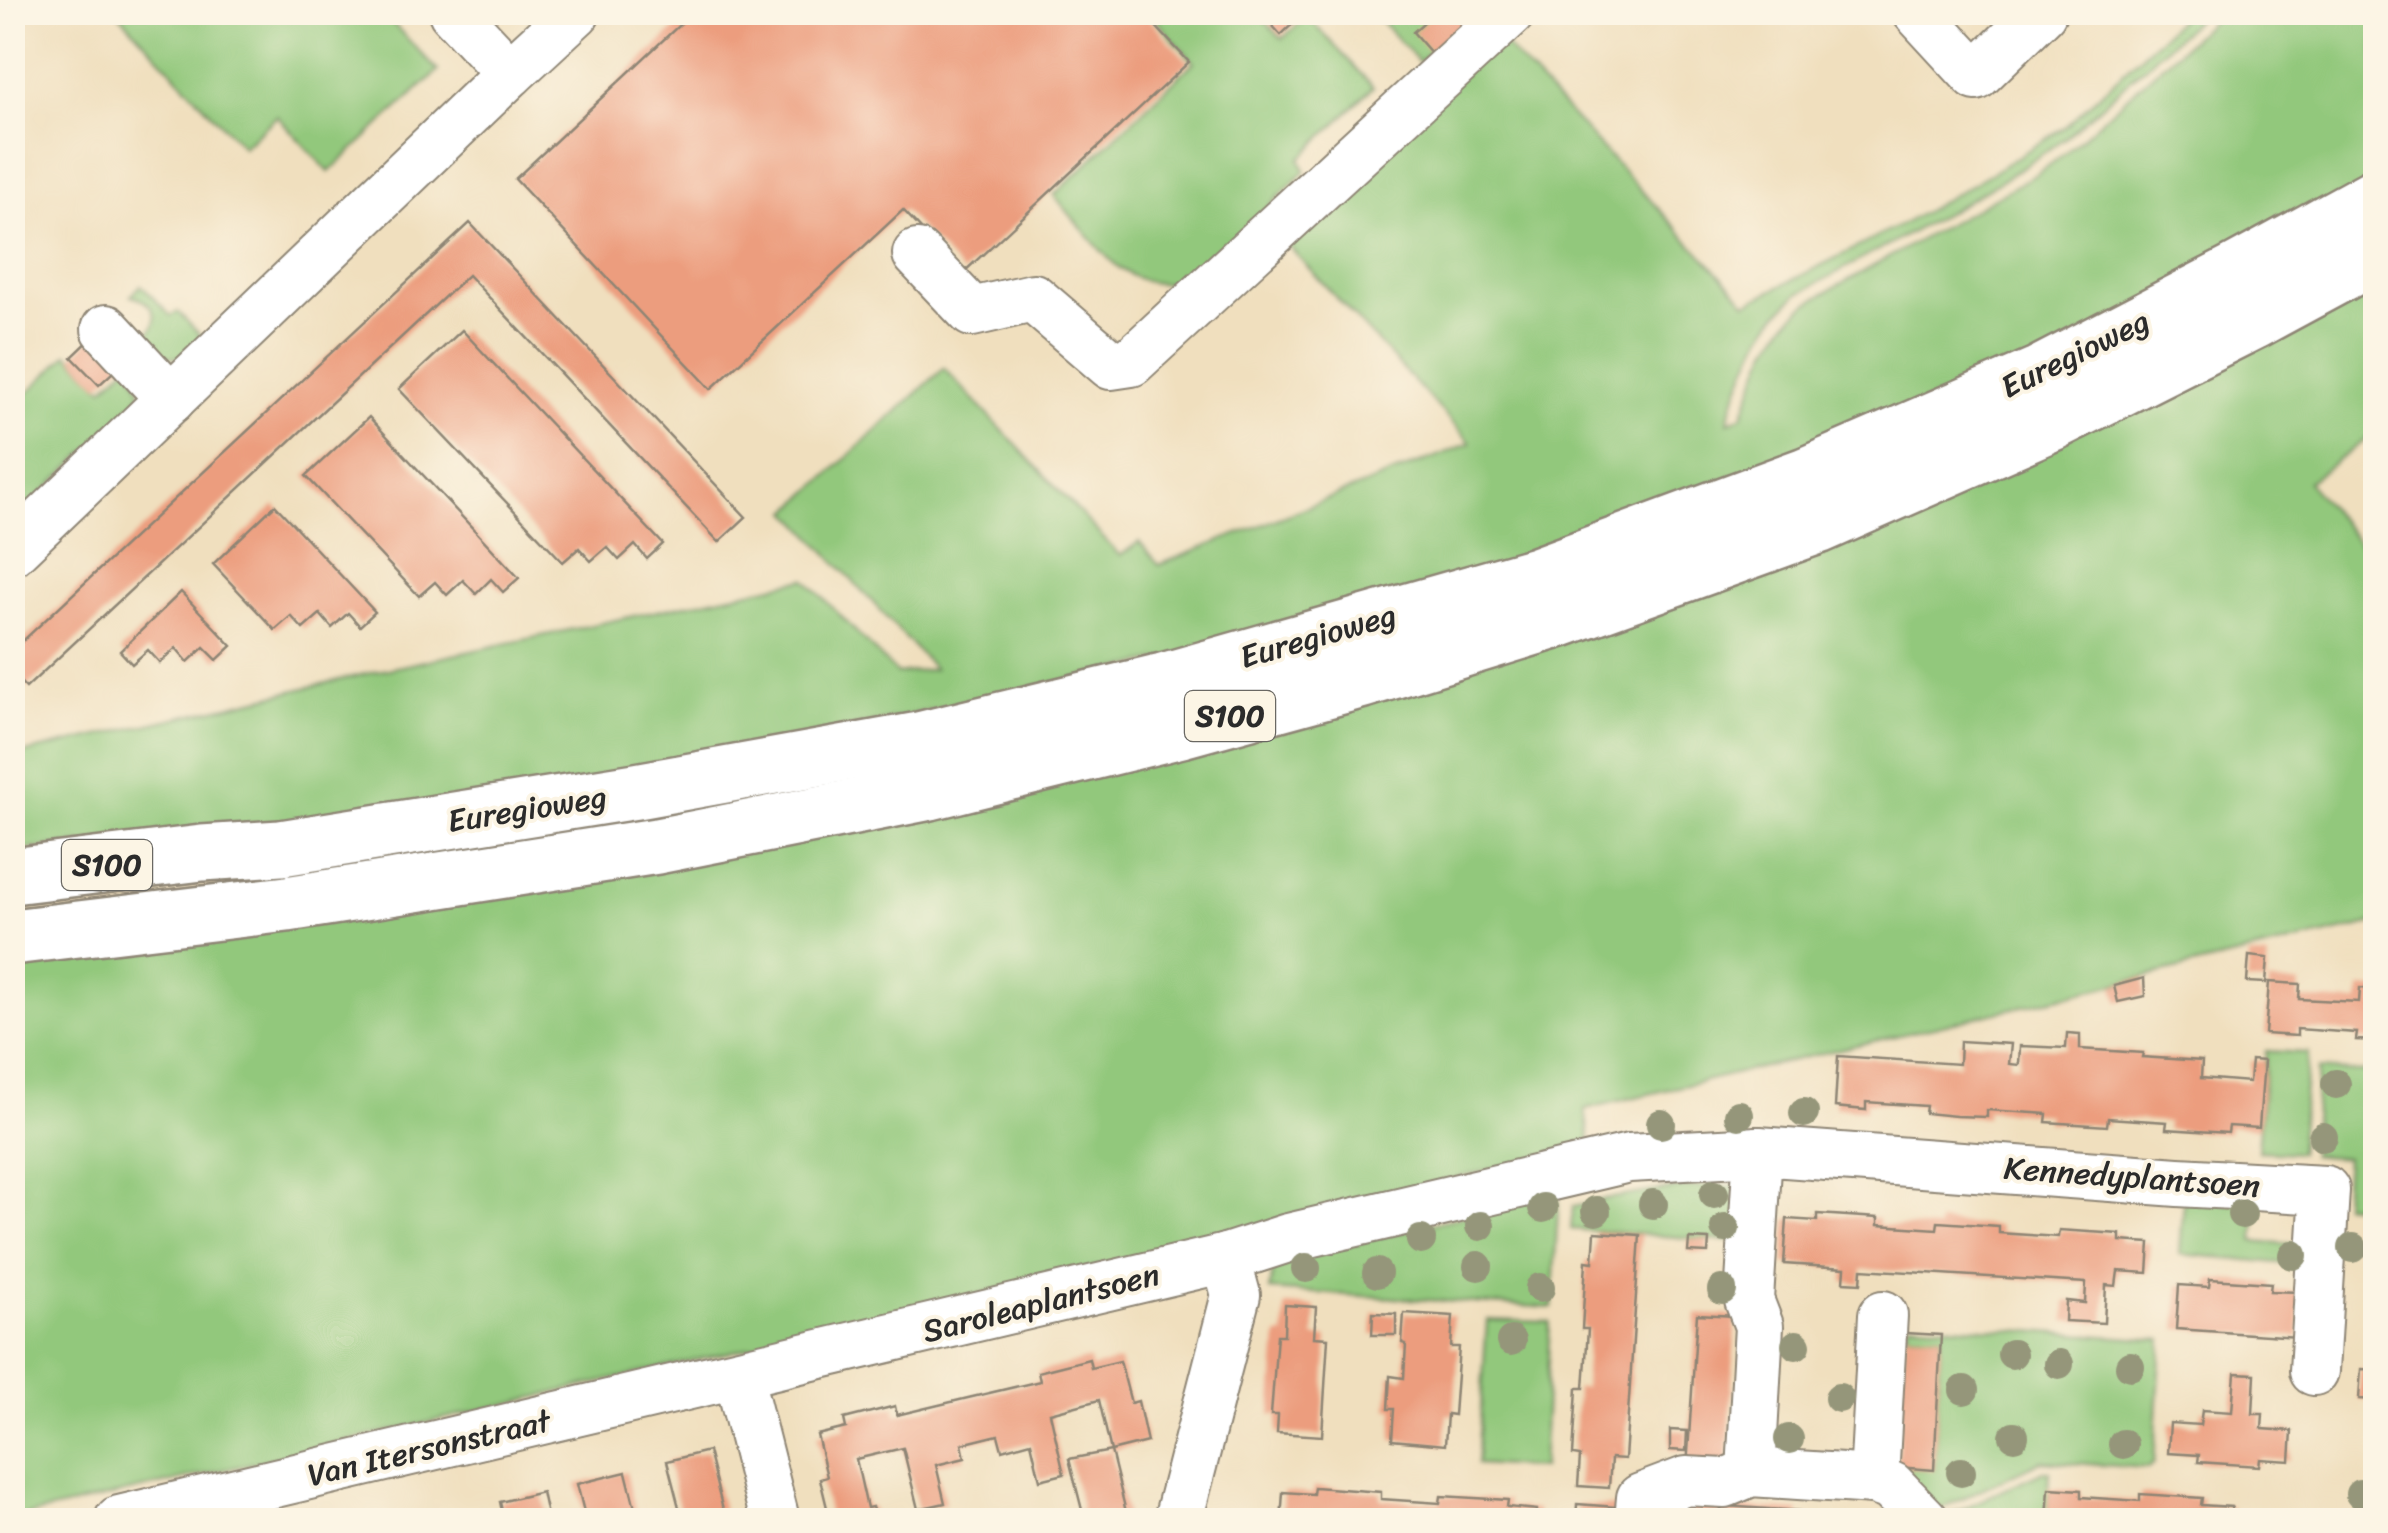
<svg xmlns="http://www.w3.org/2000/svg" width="2388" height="1533" font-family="Sriracha,sans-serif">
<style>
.green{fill:#92c87b;stroke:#5e7a53;stroke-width:2.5}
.building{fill:#ec9d7e}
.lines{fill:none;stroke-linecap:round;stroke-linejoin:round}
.minor-casing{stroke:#8e8574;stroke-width:52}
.major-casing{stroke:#8e8574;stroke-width:60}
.minor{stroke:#fff;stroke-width:48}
.major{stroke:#fff;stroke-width:55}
.tree{fill:#95967a}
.labels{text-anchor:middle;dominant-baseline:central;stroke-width:8;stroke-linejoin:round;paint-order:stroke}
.shield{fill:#fcf5e5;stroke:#6a6863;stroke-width:2.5}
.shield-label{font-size:30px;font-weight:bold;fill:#2b2b2b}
.street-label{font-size:32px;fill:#2b2b2b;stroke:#fcf5e5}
</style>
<rect width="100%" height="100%" fill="#fcf5e5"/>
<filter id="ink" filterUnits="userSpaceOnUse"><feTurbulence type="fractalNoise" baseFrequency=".01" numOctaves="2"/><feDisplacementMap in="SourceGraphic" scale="20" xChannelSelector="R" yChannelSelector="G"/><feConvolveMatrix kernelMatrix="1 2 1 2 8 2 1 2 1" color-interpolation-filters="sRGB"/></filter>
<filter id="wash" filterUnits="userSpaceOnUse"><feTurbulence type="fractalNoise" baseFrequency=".0048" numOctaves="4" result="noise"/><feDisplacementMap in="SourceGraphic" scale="40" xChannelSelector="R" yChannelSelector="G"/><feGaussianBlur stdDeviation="2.25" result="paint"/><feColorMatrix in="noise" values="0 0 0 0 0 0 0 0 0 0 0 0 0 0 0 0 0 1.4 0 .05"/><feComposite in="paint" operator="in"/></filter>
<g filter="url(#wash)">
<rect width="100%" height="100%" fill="#f0dfbe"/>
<g class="green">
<path d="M118,13h265l55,58 -109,101 -52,-56 -34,31z"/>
<path d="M1164,13h93l25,26 25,-23 66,71 -73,72 5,12c-28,27 -102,108 -138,112 -17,2 -39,-7 -51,-18 -21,-18 -43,-48 -62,-70l140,-133 -38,-42z"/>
<path d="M1373,13h99l-53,49z"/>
<path d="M2186,13h18l-139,125c-82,59 -179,107 -267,156 -32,27 -42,52 -57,89 -5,13 -11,26 -13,39l15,-7c17,-47 24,-78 63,-111l227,-128 32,-23 155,-140h155v173l-312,163 -669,259 -845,187 -536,56 -1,-95 362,-84 431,-93 92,95 37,-5 -145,-158 155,-143 176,188 19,-14 20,23 312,-122 -189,-204 218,-199 247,263 156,-79 95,-55 68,-43z"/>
<path d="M2375,279v154l-67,49 67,81v360l-790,186 5,35 -357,91 -1220,284 -1,-567 693,-99z"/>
<path d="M141,285l30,31 7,-4 25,26 -21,19 -20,1 -22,-17c24,-16 17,-39 -9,-45z"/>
<path d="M68,354l35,34 26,-24 12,26 -6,16 -122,115v-114z"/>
<path d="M2266,1051l42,2 -9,100 -41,-2z"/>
<path d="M2318,1069l57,4v134l-32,-3 3,-46 -35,-3z"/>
<path d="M1717,1185h29l-4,57 -171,-13 2,-23c48,-11 95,-18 144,-21z"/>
<path d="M1559,1193l-7,115 -283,-18 6,-28z"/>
<path d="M2184,1199l73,5 -3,37 50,4 -3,20 -121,-11z"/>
<path d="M1487,1320l63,2 -8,146 -65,-4z"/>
<path d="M1908,1323l254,17 -8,123 -5,5 -108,-7 -110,52 -34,-46 37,2 7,-134 -34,-2z"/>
<path d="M2043,1471h7l-3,49h-108z"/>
</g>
<g id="blocks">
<g class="building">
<path d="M693,12h468l-10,9 38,41 -226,211 -60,-63 -192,179 -196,-210z"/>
<path d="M1260,12h45l-24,23z"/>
<path d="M1435,12h47l-49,43 -20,-23z"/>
<path d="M470,223l276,294 -27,25 -251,-267 -442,413 -14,-15v-22z"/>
<path d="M462,330l201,214 -16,15 -12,-14 -16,15 -12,-13 -16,14 -12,-13 -16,14 -164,-173z"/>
<path d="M98,332l26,30 -25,23 -27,-28z"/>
<path d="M369,417l150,161 -16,14 -12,-13 -15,15 -13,-14 -16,15 -12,-13 -16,14 -113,-120z"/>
<path d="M275,505l100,107 -15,14 -12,-13 -16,15 -12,-14 -17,15 -12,-13 -16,14 -62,-66z"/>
<path d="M181,592l51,54 -15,14 -13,-13 -16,15 -12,-14 -16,15 -12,-13 -16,14 -12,-13z"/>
<path d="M2249,956l19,2 -2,25 -19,-1z"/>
<path d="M2144,978l1,18 -27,6 -4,-16z"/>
<path d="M2269,982l31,2 -1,15 60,3 1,-14 16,1v52l-20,-1 1,-7 -60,-4v7l-32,-2z"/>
<path d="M2067,1033l13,1v15l63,4 -1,4 60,4 -1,17 48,4 2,-22 13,1 -5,67 -30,-2 -1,7 -62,-4 1,-7 -59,-4 -1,8 -61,-4 1,-8 -60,-4v7l-31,-1 -31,-3 1,-7 -60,-4v8l-31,-3 3,-51 121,8 1,-23 51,3 -2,20 10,1 1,-19 46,2z"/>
<path d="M1817,1214l61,4v7l59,4 1,-7 61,4v7l59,4 1,-7 61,4v7l30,2 -2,30 -30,-2 -2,15 -10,-1 -2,38 -39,-2 1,-20 19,2 1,-20 -224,-14 -1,14 -17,-1 1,-14 -61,-4 3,-45 30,2z"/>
<path d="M2369,1231l7,1v44l-9,-1z"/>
<path d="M1595,1232l45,3 -15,224 -14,-1 -2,30 -31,-2 2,-30 -7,-1 4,-67h7l2,-29 2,-30h-6l4,-68 7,1z"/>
<path d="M1689,1239l20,1 -1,13 -20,-1z"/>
<path d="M2210,1279l61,4 -1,8 31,1 -3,45 -122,-8 3,-44 30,2z"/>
<path d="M1285,1305l31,2 -2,30 14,1 -6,98 -45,-3 1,-18h-7l6,-80h7z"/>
<path d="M1373,1313l23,1v21h-24z"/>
<path d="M1404,1313l49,3 -2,31h8l-5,68 -7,-1 -2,31 -53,-5 2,-31h-6l2,-33 14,2 2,-34 -4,-1z"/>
<path d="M1697,1314l39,2 -9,154 -40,-2z"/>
<path d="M1905,1333l36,2 -7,135 -37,-3z"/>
<path d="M1089,1359l2,9 29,-7 11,42 7,-2 9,41 -36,9 17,69h-58l-2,-7 14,-3 -13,-51 42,-8 -12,-51 -49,13 14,61 -24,6 -9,-38 -29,8 -4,-15 -36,9 3,14 -29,7 9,38 -27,6 -15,-61 -47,11 11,49 5,-1 4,13h-46l-10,-41 7,-2 -10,-42 29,-7 -2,-9 51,-13 2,9 71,-17 72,-17 -2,-9z"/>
<path d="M2361,1369l15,1v30l-17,-1z"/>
<path d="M2235,1373l20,1 -2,40h10l-1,15 30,2 -2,30 -30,-2 -1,7 -61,-4 1,-7 -31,-2 2,-30 30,2 2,-15 30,2z"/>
<path d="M1670,1430l17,1 -1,20 -16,-1z"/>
<path d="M708,1451l15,59 -41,9 -15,-58z"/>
<path d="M626,1472l12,48h-52l-9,-36z"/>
<path d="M1314,1487l67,5v7l59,4 1,-7 67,4 -1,7 30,3v10h-256l2,-28 30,2z"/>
<path d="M2049,1488l32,2v7l59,4v-7l62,4 -1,7 31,2 -1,13h-184z"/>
<path d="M542,1492l6,28h-44l-4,-18z"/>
<path d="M1665,1502l56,4v3l3,-3 75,5v9h-135z"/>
<path d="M1577,1504l39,3 -1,13h-39z"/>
</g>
</g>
</g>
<g filter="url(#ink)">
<use href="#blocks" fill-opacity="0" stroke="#8e8574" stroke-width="2.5"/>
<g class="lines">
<defs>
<g id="minor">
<path d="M453,12l57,61 66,-61"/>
<path d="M1917,12l59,64 66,-64"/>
<path d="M917,254l55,58 61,-14 78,67 20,-3 380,-350"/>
<path d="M106,329l65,70"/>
<path d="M12,551l498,-478"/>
<path d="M738,1374l37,146"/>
<path d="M1751,1472l8,-146 -10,-26 9,-149"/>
<path d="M1874,1480l9,-165"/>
<path d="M119,1520l1107,-262 62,-20 341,-80 129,-7 420,31 147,8 -11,181"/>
<path d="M1178,1520l58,-225 -10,-37"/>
<path d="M1639,1520l2,-22 45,-17 39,2 26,-11 123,8 17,6 33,34"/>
</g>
<g id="major">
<path d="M12,876l190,-23 79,-5 355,-57 283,-51 244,-59 373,-106 270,-100 234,-101 195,-101 141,-77"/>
<path d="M12,937l275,-33 370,-58 273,-54 251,-62 182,-50 198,-61 257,-93 236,-104 198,-100 124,-67"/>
</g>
</defs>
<use href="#minor" class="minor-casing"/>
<use href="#major" class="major-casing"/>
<use href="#minor" class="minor"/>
<use href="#major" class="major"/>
</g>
<g class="tree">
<circle cx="2336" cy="1084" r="15"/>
<circle cx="1804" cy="1113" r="15"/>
<circle cx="1739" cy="1115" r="15"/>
<circle cx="1661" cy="1124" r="15"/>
<circle cx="2323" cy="1137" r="15"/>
<circle cx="1714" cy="1194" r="15"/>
<circle cx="1653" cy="1204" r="15"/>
<circle cx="1543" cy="1208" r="15"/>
<circle cx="1596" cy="1211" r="15"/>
<circle cx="2242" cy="1214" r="15"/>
<circle cx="1480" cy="1226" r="15"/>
<circle cx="1725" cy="1228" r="15"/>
<circle cx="1421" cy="1240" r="15"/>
<circle cx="2353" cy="1248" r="15"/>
<circle cx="2293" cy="1255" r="15"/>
<circle cx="1478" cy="1266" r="15"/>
<circle cx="1306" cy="1268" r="15"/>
<circle cx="1377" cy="1273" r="15"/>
<circle cx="1540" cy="1288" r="15"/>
<circle cx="1722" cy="1290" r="15"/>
<circle cx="1511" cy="1341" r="15"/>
<circle cx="1796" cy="1345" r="15"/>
<circle cx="2012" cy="1354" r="15"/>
<circle cx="2059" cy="1364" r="15"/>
<circle cx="2130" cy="1366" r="15"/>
<circle cx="1964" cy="1390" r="15"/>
<circle cx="1839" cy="1398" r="15"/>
<circle cx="2014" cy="1436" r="15"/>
<circle cx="1789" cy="1439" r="15"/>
<circle cx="2123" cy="1444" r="15"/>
<circle cx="1961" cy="1472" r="15"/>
<circle cx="2360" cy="1494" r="15"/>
</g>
</g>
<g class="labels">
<g class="shield">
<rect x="1185" y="691" width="90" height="50" rx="8"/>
<rect x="62" y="840" width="90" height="50" rx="8"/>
</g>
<g class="shield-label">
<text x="1230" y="716">S100</text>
<text x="107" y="865">S100</text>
</g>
<g class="street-label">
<text transform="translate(2075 354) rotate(-26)">Euregioweg</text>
<text transform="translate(1318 636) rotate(-16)">Euregioweg</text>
<text transform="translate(527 809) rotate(-9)">Euregioweg</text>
<text transform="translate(2132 1177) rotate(4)">Kennedyplantsoen</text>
<text transform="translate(1041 1303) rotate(-14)">Saroleaplantsoen</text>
<text transform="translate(429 1448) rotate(-13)">Van Itersonstraat</text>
</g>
</g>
<rect width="2388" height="1533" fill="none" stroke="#fcf5e5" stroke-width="50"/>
</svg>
